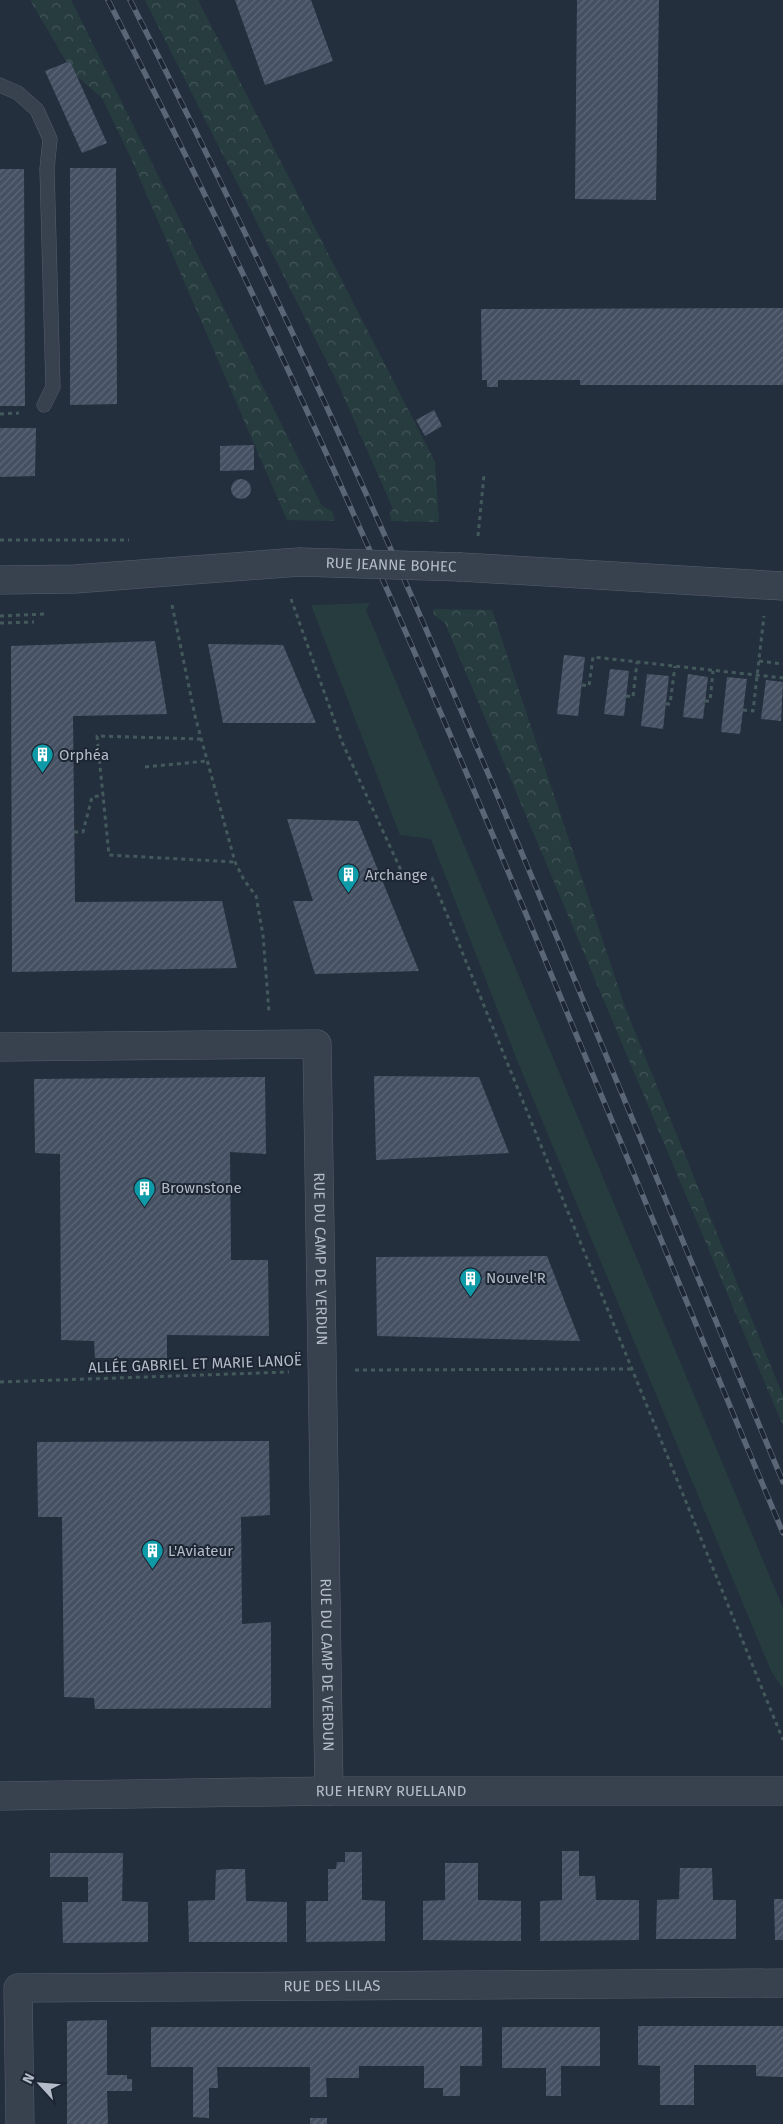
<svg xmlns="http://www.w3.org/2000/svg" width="783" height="2124" font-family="'Fira Sans',sans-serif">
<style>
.green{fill:#263c3f}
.forest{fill:url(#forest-crowns)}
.building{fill:url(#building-hatch)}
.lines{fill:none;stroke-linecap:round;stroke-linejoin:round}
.lane-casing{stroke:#565f6c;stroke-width:15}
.street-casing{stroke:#565f6c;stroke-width:29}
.path{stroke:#44595c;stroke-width:3;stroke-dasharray:4 4;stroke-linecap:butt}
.lane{stroke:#38414e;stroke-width:14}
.street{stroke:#38414e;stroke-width:28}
.rail-casing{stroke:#5a6575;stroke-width:5.5}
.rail{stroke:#1d2633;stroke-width:4;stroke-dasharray:11;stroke-linecap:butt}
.street-bridge-casing{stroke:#565f6c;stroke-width:29;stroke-linecap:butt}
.street-bridge{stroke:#38414e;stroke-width:28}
.labels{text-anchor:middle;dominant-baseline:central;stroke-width:4;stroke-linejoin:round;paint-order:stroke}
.street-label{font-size:15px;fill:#b4bcc9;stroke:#1d2633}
.poi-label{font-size:15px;fill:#b4bcc9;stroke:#1d2633;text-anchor:start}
</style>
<defs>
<pattern id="forest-crowns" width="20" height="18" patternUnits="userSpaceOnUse" patternTransform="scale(1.25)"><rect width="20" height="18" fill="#263c3f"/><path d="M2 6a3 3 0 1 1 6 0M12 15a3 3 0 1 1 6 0" fill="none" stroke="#435659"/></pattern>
<pattern id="building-hatch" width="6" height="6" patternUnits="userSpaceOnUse" patternTransform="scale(1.25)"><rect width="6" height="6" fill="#455162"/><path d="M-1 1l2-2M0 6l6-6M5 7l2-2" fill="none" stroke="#5d6877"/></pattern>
</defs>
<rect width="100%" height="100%" fill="#242f3e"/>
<path class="green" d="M370,603l-4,7 417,998v81l-12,-18 -252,-606 -88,-226 -31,-4 -89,-230z"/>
<g class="forest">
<path d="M30,0h41l251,506 10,5 3,10 -48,-1 -157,-364 -28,-58 -29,-25z"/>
<path d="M145,0h53l237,462 4,60 -48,-1 -1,-8 3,-4 -54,-123z"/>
<path d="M433,609l59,1 134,400 157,386v30l-338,-803 -11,-8z"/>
</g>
<g class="building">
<path d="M235,0h76l22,61 -68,24z"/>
<path d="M577,0h82l-3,200 -81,-1z"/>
<path d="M70,61l37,82 -25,10 -37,-82z"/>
<path d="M70,168h46l1,236 -47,1z"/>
<path d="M0,169h24l1,237h-25z"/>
<path d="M783,308v77h-203v-5h-82v7h-11v-7h-5l-1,-71z"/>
<path d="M434,410l8,16 -17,10 -9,-16z"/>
<path d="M0,428h36l-1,48 -35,1z"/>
<path d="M254,445v25l-34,1v-25z"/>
<circle cx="241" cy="489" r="10"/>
<path d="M155,641l12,73 -94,2 2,186 147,-1 15,67 -225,4 -1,-326z"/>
<path d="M208,644l75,1 33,78h-93z"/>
<path d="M564,655l21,2 -7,59 -21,-2z"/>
<path d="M610,669l19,2 -5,45 -20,-2z"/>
<path d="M647,674l22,2 -6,53 -22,-3z"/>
<path d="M688,674l20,3 -5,42 -20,-2z"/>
<path d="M727,677l20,2 -7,55 -19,-2z"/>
<path d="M766,680l17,2 -2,39 -20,-2z"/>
<path d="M287,819l71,2 61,150 -104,3 -22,-73h20z"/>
<path d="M374,1076l105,1 30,76 -133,7z"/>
<path d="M265,1077l1,77 -36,-2 1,108h37l1,76 -102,-1v23h-72l-1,-17 -33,-1 -1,-186 -25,-1 -1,-74z"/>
<path d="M547,1256l33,85 -203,-5 -1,-79z"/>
<path d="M269,1441l1,74 -29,2 1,107 29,-2v86l-176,1 -1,-11 -30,-1 -2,-180h-24l-1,-75z"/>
<path d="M562,1851h17v25h16l1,24h43v40l-99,1v-40l22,-1z"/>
<path d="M345,1852h17v48l23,1v40l-79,1v-41h22v-32h8l1,-7h8z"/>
<path d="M50,1853h73l-1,48 26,1v40l-85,1 -1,-41h26v-25h-38z"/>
<path d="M445,1863h33v37l43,1v40l-98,-1v-39l22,-1z"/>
<path d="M680,1868h32l1,32h23v39h-80l1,-39 22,-1z"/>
<path d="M228,1869h17l1,32 41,1v40h-98l-1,-41 27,-1 1,-30z"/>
<path d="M774,1899h9v41h-8z"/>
<path d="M107,2020v55h20v4h5v12h-25l1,33h-41v-103z"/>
<path d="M638,2026h145v51l-27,-1v-11h-62v40h-34v-39l-22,-1z"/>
<path d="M151,2027h331v39h-22v30h-17v-8h-19v-22h-65v12h-33l1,19h-17v-30h-93l1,21h-9v30l-16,-1v-50h-42z"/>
<path d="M502,2027h98v39h-39v30h-15v-28h-44z"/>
<rect x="310" y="2118" width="17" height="6"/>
</g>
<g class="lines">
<defs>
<path id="lane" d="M0,85l18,8 19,17 13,29 -3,30 6,218 -9,18"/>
<g id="street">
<path d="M461,567l322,19"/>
<path d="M0,580l75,-1 224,-17"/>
<path id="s1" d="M0,1047l317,-3 12,747"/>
<path id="s2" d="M0,1796l329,-5h454"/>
<path id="s3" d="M20,2124l-2,-136 765,-5"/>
</g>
</defs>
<use href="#lane" class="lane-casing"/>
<use href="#street" class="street-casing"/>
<g class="path">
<path d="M0,414l19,-1"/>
<path d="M478,536l6,-61"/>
<path d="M0,540h129"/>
<path d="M291,599l51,143 62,135 28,1 351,862"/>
<path d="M172,605l23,111 40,146 9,18 12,16 7,39 6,77"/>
<path d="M0,616l45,-2"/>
<path d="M0,623l34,-1"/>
<path d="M759,661l24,3"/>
<path d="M582,685l7,1 4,-29 190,21"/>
<path d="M626,696l7,1 4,-35"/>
<path d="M705,701h5l3,-30"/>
<path d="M666,704h4l5,-38"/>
<path d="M743,710l10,1 11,-95"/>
<path d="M201,739l-104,-3 12,119 126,7"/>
<path d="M145,767l62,-6"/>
<path d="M74,832h9l9,-35 12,-2"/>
<path d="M355,1370l276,-1"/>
<path d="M0,1382l289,-10"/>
</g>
<use href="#lane" class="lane"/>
<use href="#street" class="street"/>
<defs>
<g id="rail">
<path d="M108,0c76,150 150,302 219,455 161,355 305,719 456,1078"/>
<path d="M130,0c75,148 147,297 215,447 155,341 293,690 438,1035"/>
</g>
</defs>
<use href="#rail" class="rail-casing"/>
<use href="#rail" class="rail"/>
<defs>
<g id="street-bridge">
<path id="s4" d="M299,562l162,5"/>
</g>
</defs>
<use href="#street-bridge" class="street-bridge-casing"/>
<use href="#street-bridge" class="street-bridge"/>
</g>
<defs>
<symbol id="building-pin" viewBox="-11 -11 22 30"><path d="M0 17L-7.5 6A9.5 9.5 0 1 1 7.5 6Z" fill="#0f9aa8" stroke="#1d2633"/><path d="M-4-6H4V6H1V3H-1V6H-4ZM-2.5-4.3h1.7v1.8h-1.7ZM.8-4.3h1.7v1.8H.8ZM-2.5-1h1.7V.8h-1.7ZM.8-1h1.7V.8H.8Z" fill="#fff"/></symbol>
</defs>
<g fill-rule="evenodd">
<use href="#building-pin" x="30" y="742" width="25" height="34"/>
<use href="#building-pin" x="336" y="862" width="25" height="34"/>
<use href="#building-pin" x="132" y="1176" width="25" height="34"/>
<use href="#building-pin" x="458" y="1266" width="25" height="34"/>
<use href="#building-pin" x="140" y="1538" width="25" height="34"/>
</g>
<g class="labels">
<g class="street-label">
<text stroke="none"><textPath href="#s4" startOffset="92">RUE JEANNE BOHEC</textPath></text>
<text stroke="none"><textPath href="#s1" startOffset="532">RUE DU CAMP DE VERDUN</textPath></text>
<text transform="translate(195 1364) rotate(-2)">ALLÉE GABRIEL ET MARIE LANOË</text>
<text stroke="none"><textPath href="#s1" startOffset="938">RUE DU CAMP DE VERDUN</textPath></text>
<text stroke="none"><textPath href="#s2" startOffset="391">RUE HENRY RUELLAND</textPath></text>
<text stroke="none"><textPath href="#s3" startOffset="450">RUE DES LILAS</textPath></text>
</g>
<g class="poi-label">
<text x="59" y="755">Orphéa</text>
<text x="365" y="875">Archange</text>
<text x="161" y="1188">Brownstone</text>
<text x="486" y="1278">Nouvel'R</text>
<text x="168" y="1551">L'Aviateur</text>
</g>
</g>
<g transform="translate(40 2084) rotate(296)" stroke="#1d2633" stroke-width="4" paint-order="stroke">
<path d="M0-4L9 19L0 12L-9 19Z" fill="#b4bcc9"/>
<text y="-8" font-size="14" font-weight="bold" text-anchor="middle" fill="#b4bcc9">N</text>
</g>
</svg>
